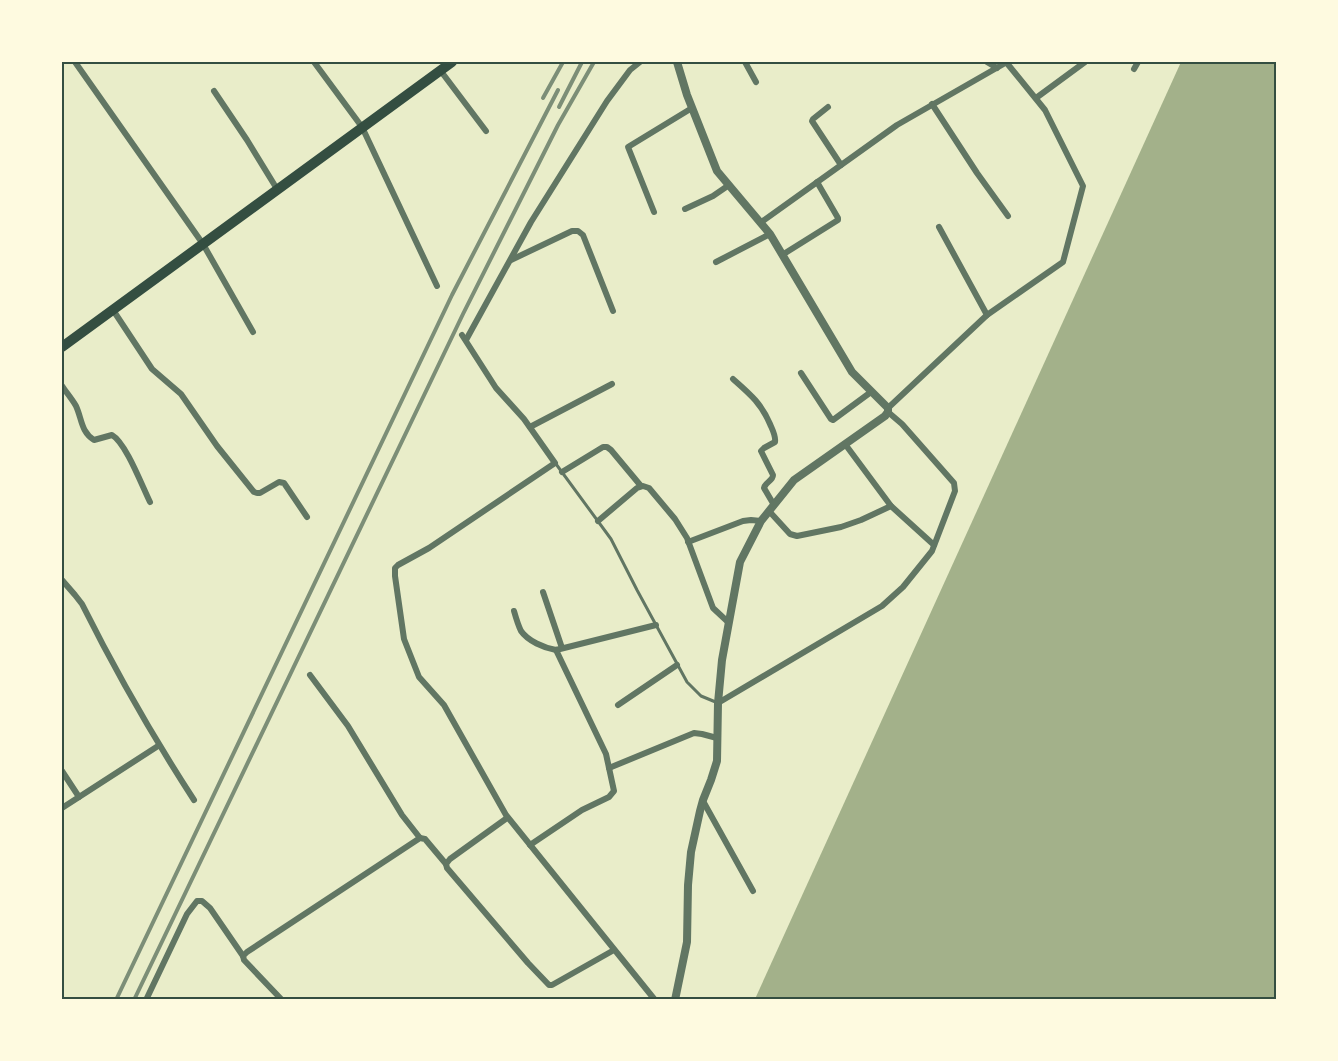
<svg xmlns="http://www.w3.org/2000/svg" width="1338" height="1061" font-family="'Varela Round',sans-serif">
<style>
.water{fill:#a3b18a}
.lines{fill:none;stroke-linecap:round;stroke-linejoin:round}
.service{stroke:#617663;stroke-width:3}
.minor{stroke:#617663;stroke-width:6}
.tertiary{stroke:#617663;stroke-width:8}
.primary{stroke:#344e41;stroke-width:10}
.rail{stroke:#7c8e77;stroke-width:4}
.neatline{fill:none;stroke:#344e41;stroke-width:2}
</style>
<rect width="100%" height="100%" fill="#e9edc9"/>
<path class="water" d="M1181,62h95v937h-521z"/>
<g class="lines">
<path class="service" d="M556,464l55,75 26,51 50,92 14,14 17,7"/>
<g class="minor">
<path d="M75,62l128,182 50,88"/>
<path d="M314,62l48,65 75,159"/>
<path d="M745,62l11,20"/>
<path d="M987,62l10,6"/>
<path d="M1134,69l4,-7"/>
<path d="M440,70l46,61"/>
<path d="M214,91l33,49 30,49"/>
<path d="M1036,98l49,-36"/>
<path d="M932,104l45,69 31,43"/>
<path d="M828,107l-15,12 -1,2 29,44"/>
<path d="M685,209l28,-13 16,-11"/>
<path d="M654,212l-26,-65 64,-39"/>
<path d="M760,223l137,-98 110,-63"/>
<path d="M939,227l48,88"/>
<path d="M782,255l56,-35v-2l-21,-36"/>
<path d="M511,260l61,-29h6l5,4 30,76"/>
<path d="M716,262l54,-28"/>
<path d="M113,310l39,59 29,25 36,52 37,46 3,1h3l19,-11 5,1 23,34"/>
<path d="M462,335l34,53 28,31 31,44 -126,85 -31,17 -3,3v8l9,63 15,38 25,28 62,110 149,185"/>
<path d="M466,340l65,-118 76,-121 23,-31 10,-8"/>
<path d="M801,373l30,46 2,1 38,-28"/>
<path d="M733,379c17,15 28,24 37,45 3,7 6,12 5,18l-11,6 -3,3 12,24c0,6 -8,7 -9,13l10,17"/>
<path d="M62,386c4,6 10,13 14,20 6,13 5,26 18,34l18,-5c14,8 30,51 38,67"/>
<path d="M888,408l99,-93 76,-53 20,-76 -38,-76 -39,-48"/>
<path d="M530,427l82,-43"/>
<path d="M845,444l46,62 43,39"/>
<path d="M562,472l41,-25h4l4,3 30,36"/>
<path d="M769,511l21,23 7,2 44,-9 20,-7 30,-14"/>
<path d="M598,521l39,-33 6,-2 6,2 26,31 12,19 26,70 15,14"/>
<path d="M688,542l55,-21 8,-1 10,1"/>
<path d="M62,580l13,15 7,9c34,68 71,133 112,196"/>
<path d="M543,592l19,56"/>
<path d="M514,611c2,7 4,14 7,20 7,10 23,17 35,19l100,-25"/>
<path d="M310,675l38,51 54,89 18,23"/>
<path d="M718,703l164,-97 21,-19 29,-36 23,-60 -1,-8 -52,-59 -14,-12"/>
<path d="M618,705l59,-40"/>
<path d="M609,768l85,-35 8,1 15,4"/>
<path d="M62,771l17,26"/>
<path d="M703,801l50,90"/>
<path d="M62,808l96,-62"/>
<path d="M507,818l-57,41 -4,5 1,4 81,95 21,22h3l62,-35"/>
<path d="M530,845l52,-35 27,-13 5,-6 -8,-37 -50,-104"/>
<path d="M146,1000l41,-86 10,-13h5l8,7 33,48"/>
<path d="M282,1000l-38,-40 -1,-4 4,-4 173,-114 5,1 21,25"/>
</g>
<path class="tertiary" d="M675,1000l12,-58 1,-57 3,-33 9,-41 3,-11 8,-20 6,-19 1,-58 4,-43 18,-98 21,-41 33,-41 91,-64 3,-4v-4l-36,-36 -82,-138 -53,-63 -30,-76 -10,-33"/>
<path class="primary" d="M62,347l390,-285"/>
<g class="rail">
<path d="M543,98l20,-36"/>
<path d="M559,107l23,-45"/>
<path d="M116,1000l336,-705 106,-205"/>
<path d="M134,1000l329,-686 95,-189 36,-63"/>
</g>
</g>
<rect width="1338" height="1061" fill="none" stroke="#fefae0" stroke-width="126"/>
<rect x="63" y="63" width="1212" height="935" class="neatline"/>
</svg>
